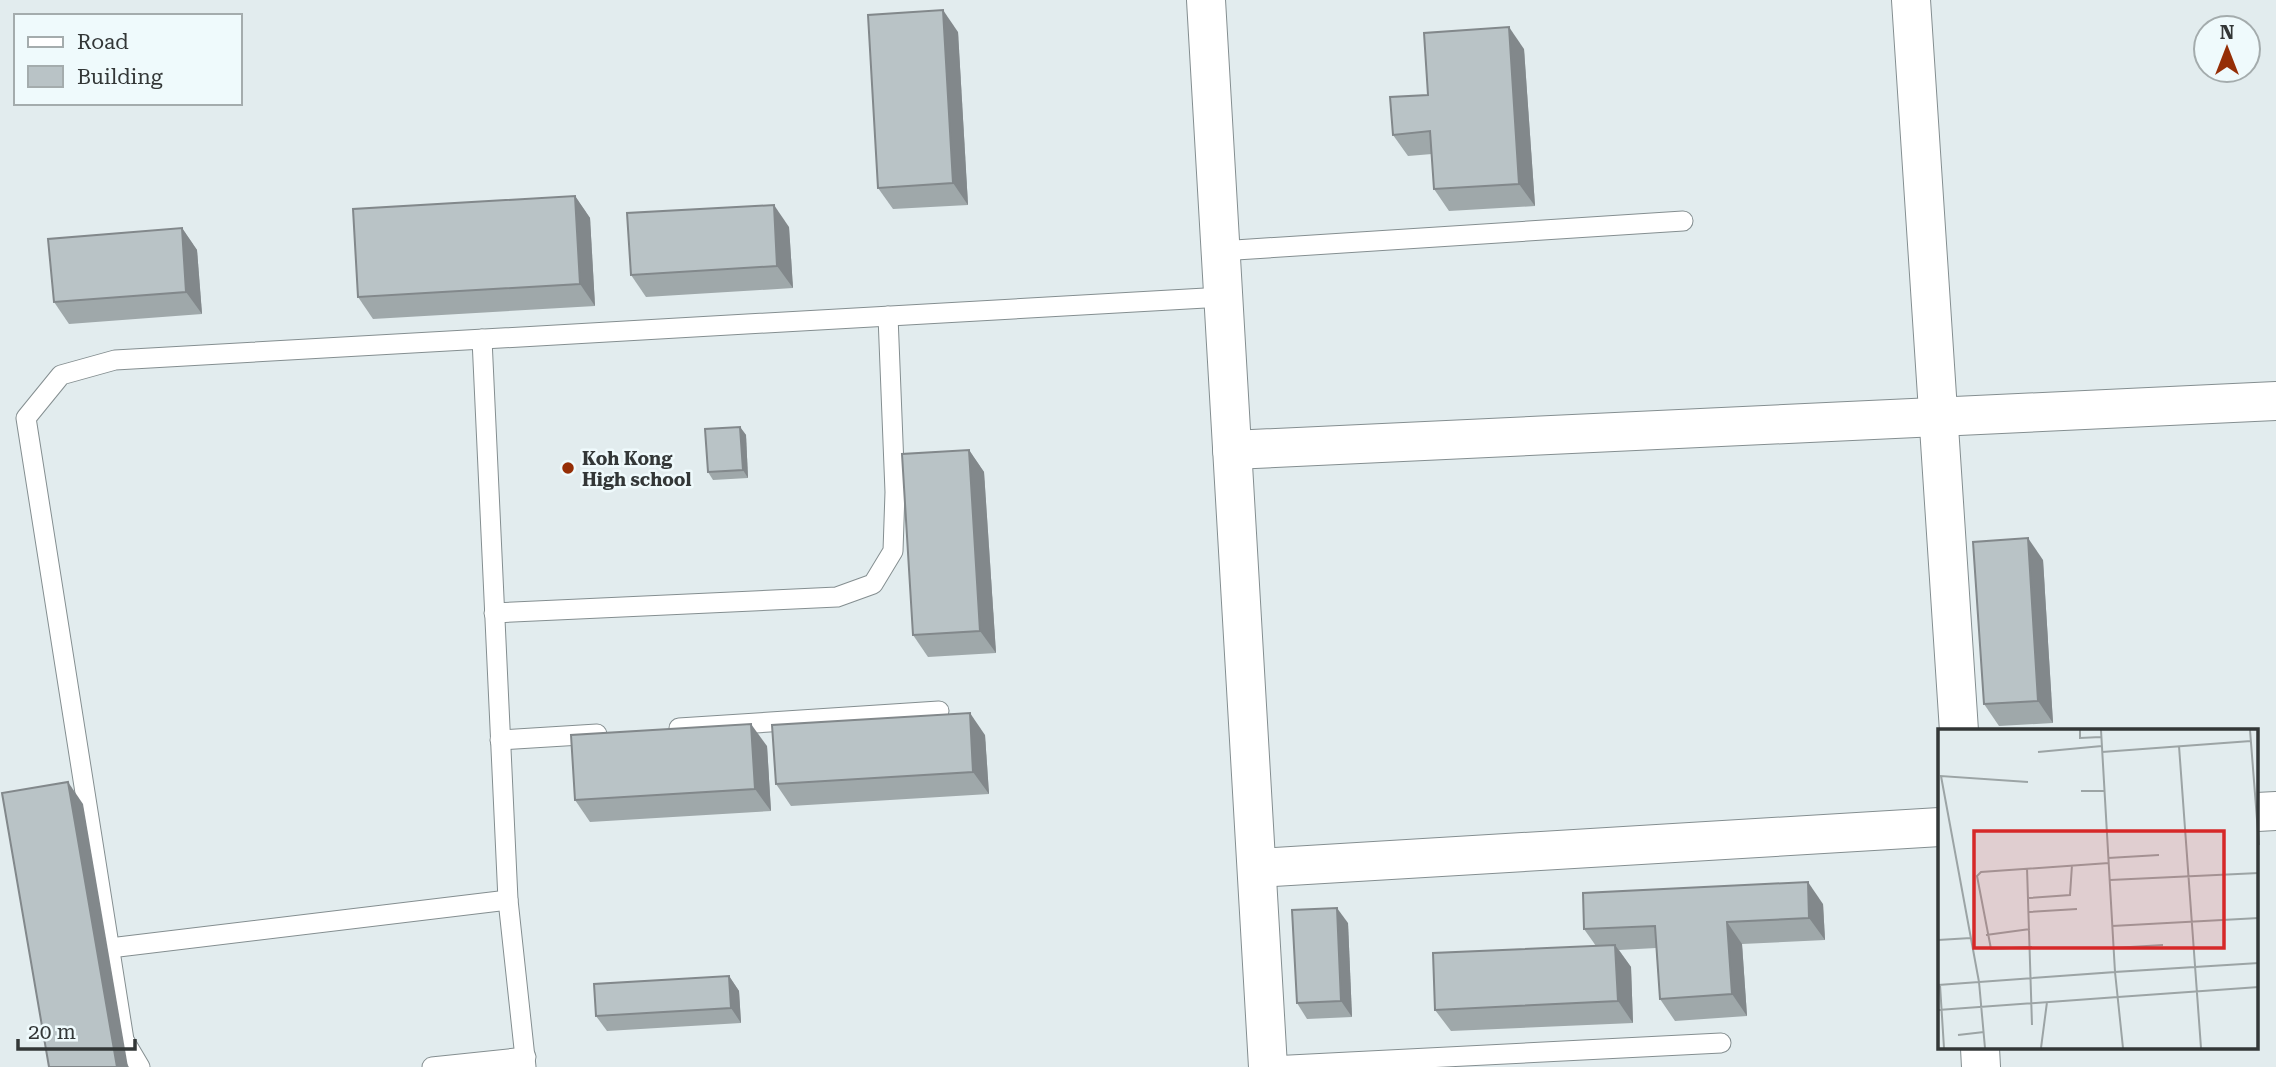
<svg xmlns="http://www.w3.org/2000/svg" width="2276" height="1067" font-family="'Roboto Serif',serif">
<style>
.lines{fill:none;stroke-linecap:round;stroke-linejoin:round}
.lane-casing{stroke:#848e90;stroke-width:21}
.street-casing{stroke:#848e90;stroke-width:40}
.lane{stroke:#fff;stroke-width:19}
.street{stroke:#fff;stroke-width:38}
.wall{fill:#9fa8aa}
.shaded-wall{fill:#82888b}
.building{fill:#b9c3c6;stroke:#82888b;stroke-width:2}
.poi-dot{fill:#952e06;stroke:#effafc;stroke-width:2.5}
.labels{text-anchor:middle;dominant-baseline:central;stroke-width:5;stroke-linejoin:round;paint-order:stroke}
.poi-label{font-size:18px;font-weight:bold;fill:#333737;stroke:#effafc;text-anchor:start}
.inset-road{fill:none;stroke:#9ca4a5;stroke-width:2}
.view{fill:#d62828;fill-opacity:0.15;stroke:#d62828;stroke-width:3.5}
.inset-edge{fill:none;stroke:#333737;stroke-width:3.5}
</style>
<rect width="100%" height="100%" fill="#e2ecee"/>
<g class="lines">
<defs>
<g id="lane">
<path d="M1220,251l463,-30"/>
<path d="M482,339l26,561 18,167"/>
<path d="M494,613l343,-16 36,-13 20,-33 2,-59 -7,-176"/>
<path d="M679,728l260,-17"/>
<path d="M500,740l97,-6"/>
<path d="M110,948l398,-48"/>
<path d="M1268,1066l453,-23"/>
<path d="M140,1067l-16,-27 -98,-622 35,-43 54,-15 1108,-63"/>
<path d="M432,1067l94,-10"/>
</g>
<g id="street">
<path d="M1206,0l62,1067"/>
<path d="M1911,0l48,731"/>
<path d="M1232,450l1044,-49"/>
<path d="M2257,812l19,-1"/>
<path d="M1257,868l683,-41"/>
<path d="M1980,1048l1,19"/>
</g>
</defs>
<use href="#lane" class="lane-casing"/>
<use href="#street" class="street-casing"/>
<use href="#lane" class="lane"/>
<use href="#street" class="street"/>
</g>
<g class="wall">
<path d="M958,32l10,173 -75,4 -15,-21z"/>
<path d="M1524,49l11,157 -86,5 -15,-22 -2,-35 -24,2 -15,-21 35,-40z"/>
<path d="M575,196l15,22 5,88 -222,13 -15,-22z"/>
<path d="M789,227l4,61 -147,9 -15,-22z"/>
<path d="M182,228l15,22 5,64 -133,10 -15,-22z"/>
<path d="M740,427l6,8 2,43 -35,2 -5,-8z"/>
<path d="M969,450l15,22 12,181 -68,4 -15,-22z"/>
<path d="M2043,560l10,163 -54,3 -15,-22z"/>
<path d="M985,735l4,59 -198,12 -15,-22z"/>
<path d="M767,746l4,65 -181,11 -15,-22z"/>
<path d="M1823,904l2,36 -83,4 5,72 -72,5 -15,-22 -4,-51 -37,2 12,17 2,56 -182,8 -16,-21 161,-64 -12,-17z"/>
<path d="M1348,923l4,94 -45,2 -10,-16z"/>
<path d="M729,976l10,15 2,32 -134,8 -11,-15z"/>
</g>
<g class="shaded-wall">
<path d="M943,10l15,22 10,173 -15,-22z"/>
<path d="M1509,27l15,22 11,157 -16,-22z"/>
<path d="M575,196l15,22 5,88 -15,-22z"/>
<path d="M774,205l15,22 4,61 -16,-22z"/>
<path d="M182,228l15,22 5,64 -16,-22z"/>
<path d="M740,427l6,8 2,43 -5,-8z"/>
<path d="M969,450l15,22 12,181 -16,-22z"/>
<path d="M2028,538l15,22 10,163 -15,-22z"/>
<path d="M970,713l15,22 4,59 -16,-22z"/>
<path d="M751,724l16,22 4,65 -16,-22z"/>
<path d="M68,782l15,22 45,263h-11z"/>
<path d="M1808,882l15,22 2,36 -16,-22z"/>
<path d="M1337,908l11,15 4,94 -11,-16z"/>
<path d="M1727,922l15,22 5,72 -15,-22z"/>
<path d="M1615,945l16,22 2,56 -15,-22z"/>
<path d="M729,976l10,15 2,32 -10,-15z"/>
</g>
<g class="building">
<path d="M943,10l10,173 -75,5 -10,-173z"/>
<path d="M1509,27l10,157 -85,5 -4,-58 -37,4 -3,-38 38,-2 -4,-62z"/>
<path d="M575,196l5,88 -222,13 -5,-88z"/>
<path d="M774,205l3,61 -146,9 -4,-62z"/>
<path d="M182,228l4,64 -132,10 -6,-63z"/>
<path d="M740,427l3,43 -35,2 -3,-43z"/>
<path d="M969,450l11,181 -67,4 -11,-181z"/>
<path d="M2028,538l10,163 -54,3 -11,-162z"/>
<path d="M970,713l3,59 -197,12 -4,-59z"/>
<path d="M751,724l4,65 -180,11 -4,-65z"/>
<path d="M68,782l49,285h-68l-47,-274z"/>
<path d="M1808,882l1,36 -82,4 5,72 -72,5 -5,-73 -71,3 -1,-36z"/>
<path d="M1337,908l4,93 -44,2 -5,-93z"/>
<path d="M1615,945l3,56 -183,9 -2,-57z"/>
<path d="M729,976l2,32 -135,8 -2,-32z"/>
</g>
<circle class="poi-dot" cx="568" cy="468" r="7"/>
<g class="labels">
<g class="poi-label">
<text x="582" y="458">Koh Kong<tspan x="582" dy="21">High school</tspan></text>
</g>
</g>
<g transform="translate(1938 729)">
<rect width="320" height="320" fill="#e2ecee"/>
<path class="inset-road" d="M142,1v8l21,-1M312,1l9,115M241,17l22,302M100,23l64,-6M164,23l149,-11M143,62h23M170,129l51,-3M89,139l5,157M172,151l149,-7M91,169l41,-3 2,-30M91,183l48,-3M174,197l147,-8M48,206l44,-6M0,211l33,-2M94,218l-41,2 -14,-73 4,-4 128,-9M176,219l49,-3M0,256l177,-13 -14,-242M2,256l4,63M180,268l141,-10M0,281l180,-13M20,306l26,-3M47,319l-6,-66 -38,-206 87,6M103,319l6,-46M185,319l-8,-76 144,-9"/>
<path class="view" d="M36,102h250v117h-250z"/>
<rect width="320" height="320" class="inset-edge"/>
</g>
<rect x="14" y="14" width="228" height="91" fill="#effafc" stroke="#a4acad" stroke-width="2"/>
<rect x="28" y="37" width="35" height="10" fill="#ffffff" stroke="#a4acad" stroke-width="2"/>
<text x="77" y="49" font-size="21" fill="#333737">Road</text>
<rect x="28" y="66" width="35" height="21" fill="#b9c3c6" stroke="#a4acad" stroke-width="2"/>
<text x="77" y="84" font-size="21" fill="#333737">Building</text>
<g transform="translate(2227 49)"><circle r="33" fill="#effafc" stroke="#a4acad" stroke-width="2"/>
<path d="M0-5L12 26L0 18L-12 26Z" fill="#952e06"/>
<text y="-10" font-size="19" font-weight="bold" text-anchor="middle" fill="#333737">N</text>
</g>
<path d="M18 1039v10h117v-10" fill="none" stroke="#333737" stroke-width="3.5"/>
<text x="28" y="1039" font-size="21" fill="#333737" stroke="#effafc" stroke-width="5" paint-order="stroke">20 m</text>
</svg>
